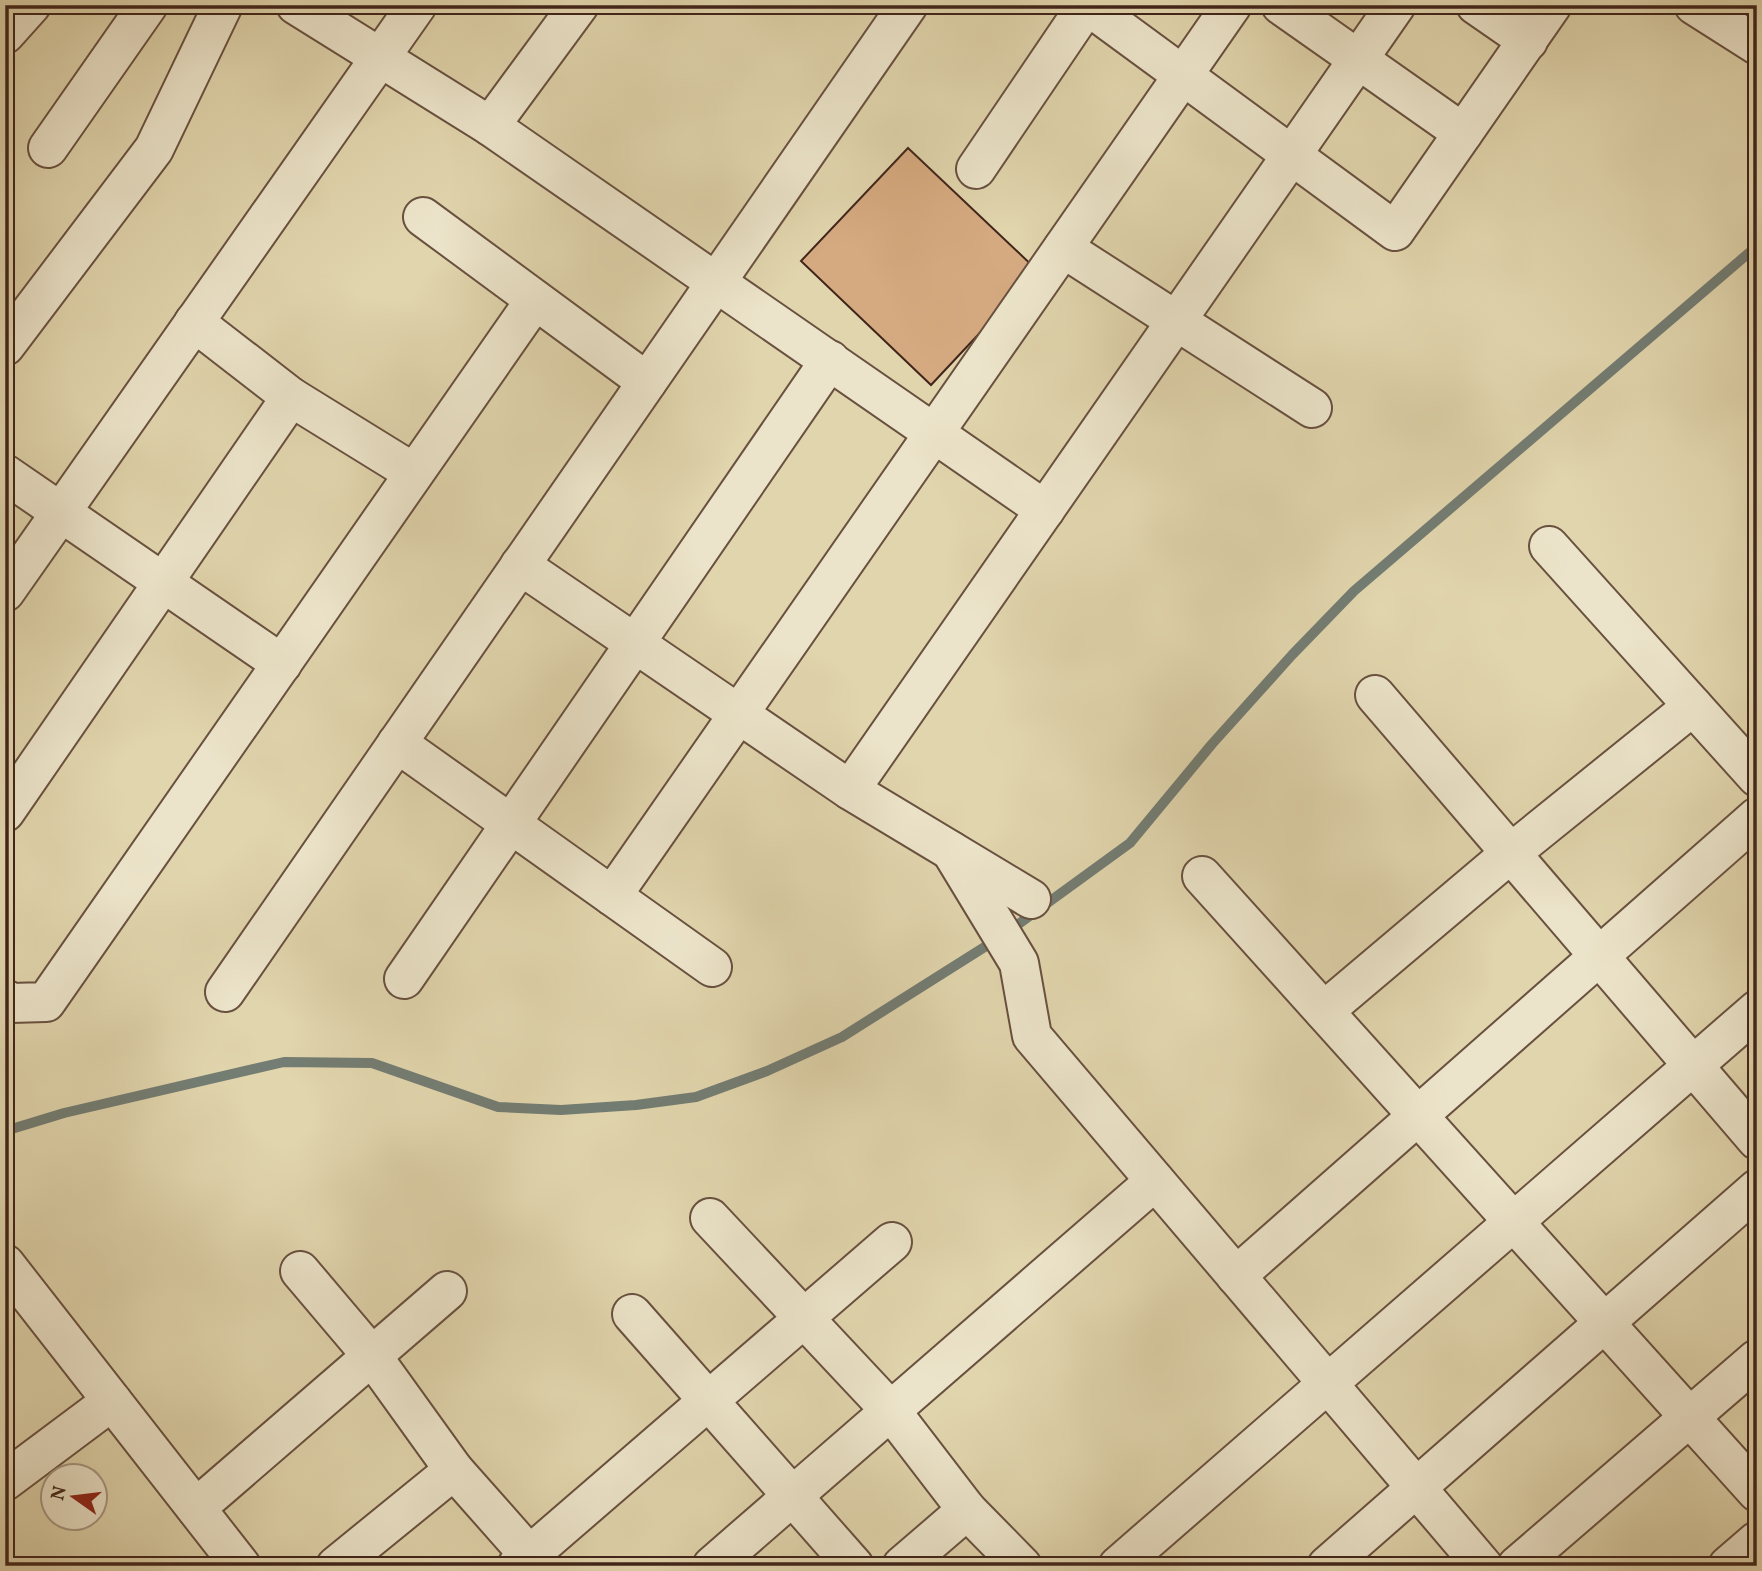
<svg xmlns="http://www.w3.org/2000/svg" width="1762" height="1571" font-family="Vollkorn,serif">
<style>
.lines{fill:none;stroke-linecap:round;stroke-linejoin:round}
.stream{stroke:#737d73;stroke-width:10}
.building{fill:#d6aa80;stroke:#41251b;stroke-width:2}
.minor-casing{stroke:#695140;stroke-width:42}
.minor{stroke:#ece4ca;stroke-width:38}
</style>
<rect width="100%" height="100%" fill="#e1d5ad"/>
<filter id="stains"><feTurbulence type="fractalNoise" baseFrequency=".00286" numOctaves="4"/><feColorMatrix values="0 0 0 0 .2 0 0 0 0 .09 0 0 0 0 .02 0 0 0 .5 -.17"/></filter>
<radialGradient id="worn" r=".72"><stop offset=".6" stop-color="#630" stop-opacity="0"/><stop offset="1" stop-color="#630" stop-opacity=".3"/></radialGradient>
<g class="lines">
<path class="stream" d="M5,1131l59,-18 220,-51 88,1 126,44 63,3 75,-5 60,-8 71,-26 75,-34 160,-101 128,-93 82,-99 80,-89 62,-64 403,-345"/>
</g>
<path class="building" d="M908,148l130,123 -107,114 -130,-124z"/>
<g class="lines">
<defs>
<g id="minor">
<path d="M296,5l194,121 555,384"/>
<path d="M1087,5l308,226 157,-226"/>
<path d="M1281,5l182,128"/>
<path d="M1476,5l52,36"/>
<path d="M1694,5l63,40"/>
<path d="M5,34l26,-29"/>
<path d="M490,126l89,-121"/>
<path d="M48,148l100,-143"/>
<path d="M976,169l111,-164"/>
<path d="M423,217l224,165"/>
<path d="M1063,248l249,160"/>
<path d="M194,322l97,75 123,76"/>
<path d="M5,346l149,-197 69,-144"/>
<path d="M5,474l277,190"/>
<path d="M1549,546l208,231"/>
<path d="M520,565l330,225 181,109"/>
<path d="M5,592l412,-587"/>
<path d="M1375,695l382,445"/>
<path d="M397,743l315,224"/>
<path d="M850,790l546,-785"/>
<path d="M5,812l286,-415"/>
<path d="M951,851l68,112 13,73 451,530"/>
<path d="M1202,876l555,616"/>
<path d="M612,896l620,-891"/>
<path d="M404,979l426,-619"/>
<path d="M225,992l683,-987"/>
<path d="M5,999l6,4 35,-1 489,-702"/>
<path d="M1324,1011l187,-158 182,-147"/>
<path d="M710,1218l181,193 76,99 55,56"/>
<path d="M5,1264l236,302"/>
<path d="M300,1271l72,85 82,114 85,96"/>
<path d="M1236,1276l521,-459"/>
<path d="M632,1314l222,252"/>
<path d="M5,1481l107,-80"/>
<path d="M196,1508l251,-217"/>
<path d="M336,1566l118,-96"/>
<path d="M517,1566l375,-324"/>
<path d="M712,1566l443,-385"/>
<path d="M902,1566l65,-56"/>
<path d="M1118,1566l639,-556"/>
<path d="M1327,1566l430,-377"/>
<path d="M1517,1566l240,-207"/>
<path d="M1728,1566l29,-25"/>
</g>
</defs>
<use href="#minor" class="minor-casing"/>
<use href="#minor" class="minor"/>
</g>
<rect width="1762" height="1571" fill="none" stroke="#e1d5ad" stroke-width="28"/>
<rect x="7" y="7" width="1748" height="1557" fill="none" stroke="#41251b" stroke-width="3.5"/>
<rect x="14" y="14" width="1734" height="1543" fill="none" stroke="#41251b" stroke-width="2"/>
<g transform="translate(74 1497) rotate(284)"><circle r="33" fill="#ece4ca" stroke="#a89884" stroke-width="2"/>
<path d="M0-5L12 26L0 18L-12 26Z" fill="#8f2418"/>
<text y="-10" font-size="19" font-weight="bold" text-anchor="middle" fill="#41251b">N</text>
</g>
<rect width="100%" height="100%" filter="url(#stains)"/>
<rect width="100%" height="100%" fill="url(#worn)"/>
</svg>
